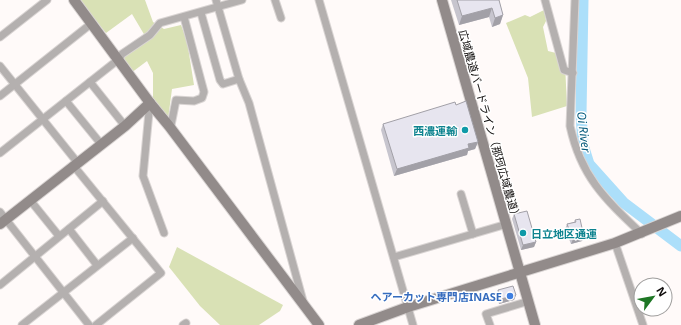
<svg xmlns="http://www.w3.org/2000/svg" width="681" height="325" font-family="'Noto Sans','Noto Sans JP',sans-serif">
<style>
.green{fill:#d9e1b5}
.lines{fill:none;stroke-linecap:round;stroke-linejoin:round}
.river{stroke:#acdffa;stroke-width:11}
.street-casing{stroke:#d9d4d3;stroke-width:9}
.secondary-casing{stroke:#d9d4d3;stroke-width:12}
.street{stroke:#b4b0af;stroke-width:7}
.secondary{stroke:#928b8a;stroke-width:10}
.wall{fill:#c7c5ce}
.shaded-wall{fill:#a2a0a7}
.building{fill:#e7e5ef;stroke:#a2a0a7}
.culture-dot{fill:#0f9aa8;stroke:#fff;stroke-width:1.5}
.shop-dot{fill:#3f7fe0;stroke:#fff;stroke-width:1.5}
.labels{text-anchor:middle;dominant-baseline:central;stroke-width:3;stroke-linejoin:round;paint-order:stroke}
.street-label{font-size:11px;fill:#0f0c0b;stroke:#fff}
.culture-label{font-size:11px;font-weight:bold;fill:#0d838f;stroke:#fff;text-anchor:end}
.shop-label{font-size:11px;font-weight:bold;fill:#366cbe;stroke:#fff;text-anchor:end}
.water-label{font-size:12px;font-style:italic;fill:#055a7b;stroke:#fff}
</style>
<rect width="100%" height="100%" fill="#fffaf9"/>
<g class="green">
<path d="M79,0h66l8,22 11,7 17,-4 6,16 7,44 -22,4 -4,30 -15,-18v-28l-6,-12 -16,12 -9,-14 26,-18 -16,-27 -26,19z"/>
<path d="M544,10l2,11 -3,6 5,24 8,2 9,11 2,42 -35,11 -4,-39 -22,-55 19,-8 5,2z"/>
<path d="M177,247l106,58 -3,6 -21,14h-39l-20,-19 -31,-39z"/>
</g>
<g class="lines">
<path class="river" d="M583,0l-2,114 2,31 6,19 35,39 57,43"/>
<defs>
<g id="street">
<path d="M216,0l23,79 10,24 54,198"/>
<path d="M275,0l6,18"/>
<path d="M319,0l94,325"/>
<path d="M545,0l19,70 9,3"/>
<path d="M575,0l-5,126c11,51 35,73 72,108"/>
<path d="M201,13l19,67 3,4 16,-5"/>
<path d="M0,37l47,-37"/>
<path d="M0,66l77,96"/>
<path d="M90,82l35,44"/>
<path d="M0,96l92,-73"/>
<path d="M66,101l35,43"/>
<path d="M145,108l4,4 -6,64 21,57"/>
<path d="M169,126l2,-1 5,-25 18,1 8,-3 2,-6 -20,-75"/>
<path d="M0,153l119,-94 3,-5 28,-19 10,-12 82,-23"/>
<path d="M73,165l88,108 -65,52"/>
<path d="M461,194l12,40"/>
<path d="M30,200l29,36"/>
<path d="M0,212l89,113"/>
<path d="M69,229l28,36"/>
<path d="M615,243l28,82"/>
<path d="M394,257l113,-33"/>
<path d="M0,285l103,-84"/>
<path d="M22,325l111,-87"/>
<path d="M183,325l3,-2"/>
<path d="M490,325l-4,-11 43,-13"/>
</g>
<g id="secondary">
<path d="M74,0l76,103 19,23 150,199"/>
<path d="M442,0l93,325"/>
<path d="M0,224l125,-98 25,-23"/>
<path d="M359,325l49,-18 207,-64 66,-27"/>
</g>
</defs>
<use href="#street" class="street-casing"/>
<use href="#secondary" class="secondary-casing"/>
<use href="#street" class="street"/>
<use href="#secondary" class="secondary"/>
</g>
<g class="wall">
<path d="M451,0h48l4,15 -3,9 -8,3 -3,-10 -30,8z"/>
<path d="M456,105l22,37 -3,7 -7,2 -1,4 -73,21 -13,-46 2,-6z"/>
<path d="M514,214l22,28 -2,5 -13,3 -9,-31z"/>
<path d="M575,220l9,17 -2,4 -11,3 -6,-15 2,-5 7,-2z"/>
<path d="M498,290l18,5 -2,5 -15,4 -3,-10z"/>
</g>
<g class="shaded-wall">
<path d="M492,8l-3,9 -30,8 3,-9z"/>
<path d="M503,15l-3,9 -8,3 3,-9z"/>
<path d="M478,142l-3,7 -7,2 -1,4 -73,21 3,-7 71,-25z"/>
<path d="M584,237l-2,4 -11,3 2,-5z"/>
<path d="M536,242l-2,5 -13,3 2,-5z"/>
<path d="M516,295l-2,5 -15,4 2,-5z"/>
</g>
<g class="building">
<path d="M457,0h42l4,15 -8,3 -3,-10 -30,8z"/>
<path d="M466,101l12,41 -10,2 1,4 -72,21 -14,-45 72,-22 1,3z"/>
<path d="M527,211l9,31 -13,3 -9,-31z"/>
<path d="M580,219l4,18 -11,2 -6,-15 9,-2 -1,-2z"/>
<path d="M513,286l3,9 -15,4 -3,-9z"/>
</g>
<g class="culture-dot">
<circle cx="465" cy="130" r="4"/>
<circle cx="523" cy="233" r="4"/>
</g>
<circle class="shop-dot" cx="510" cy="296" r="4"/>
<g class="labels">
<g class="street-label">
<text transform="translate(490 125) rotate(74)">広域農道バードライン（那珂広域農道）</text>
</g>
<g class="culture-label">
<text x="457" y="130">西濃運輸</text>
<text x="531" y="233" text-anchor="start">日立地区通運</text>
</g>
<g class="shop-label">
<text x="502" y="296">ヘアーカット専門店INASE</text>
</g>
<g class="water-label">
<text transform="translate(584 132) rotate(83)">Oi River</text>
</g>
</g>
<g transform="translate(653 297) rotate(58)"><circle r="19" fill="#ffffff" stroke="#9f9e9d"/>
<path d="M0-3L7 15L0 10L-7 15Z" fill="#1e7725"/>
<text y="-6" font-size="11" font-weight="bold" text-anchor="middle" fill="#0f0c0b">N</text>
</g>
</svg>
